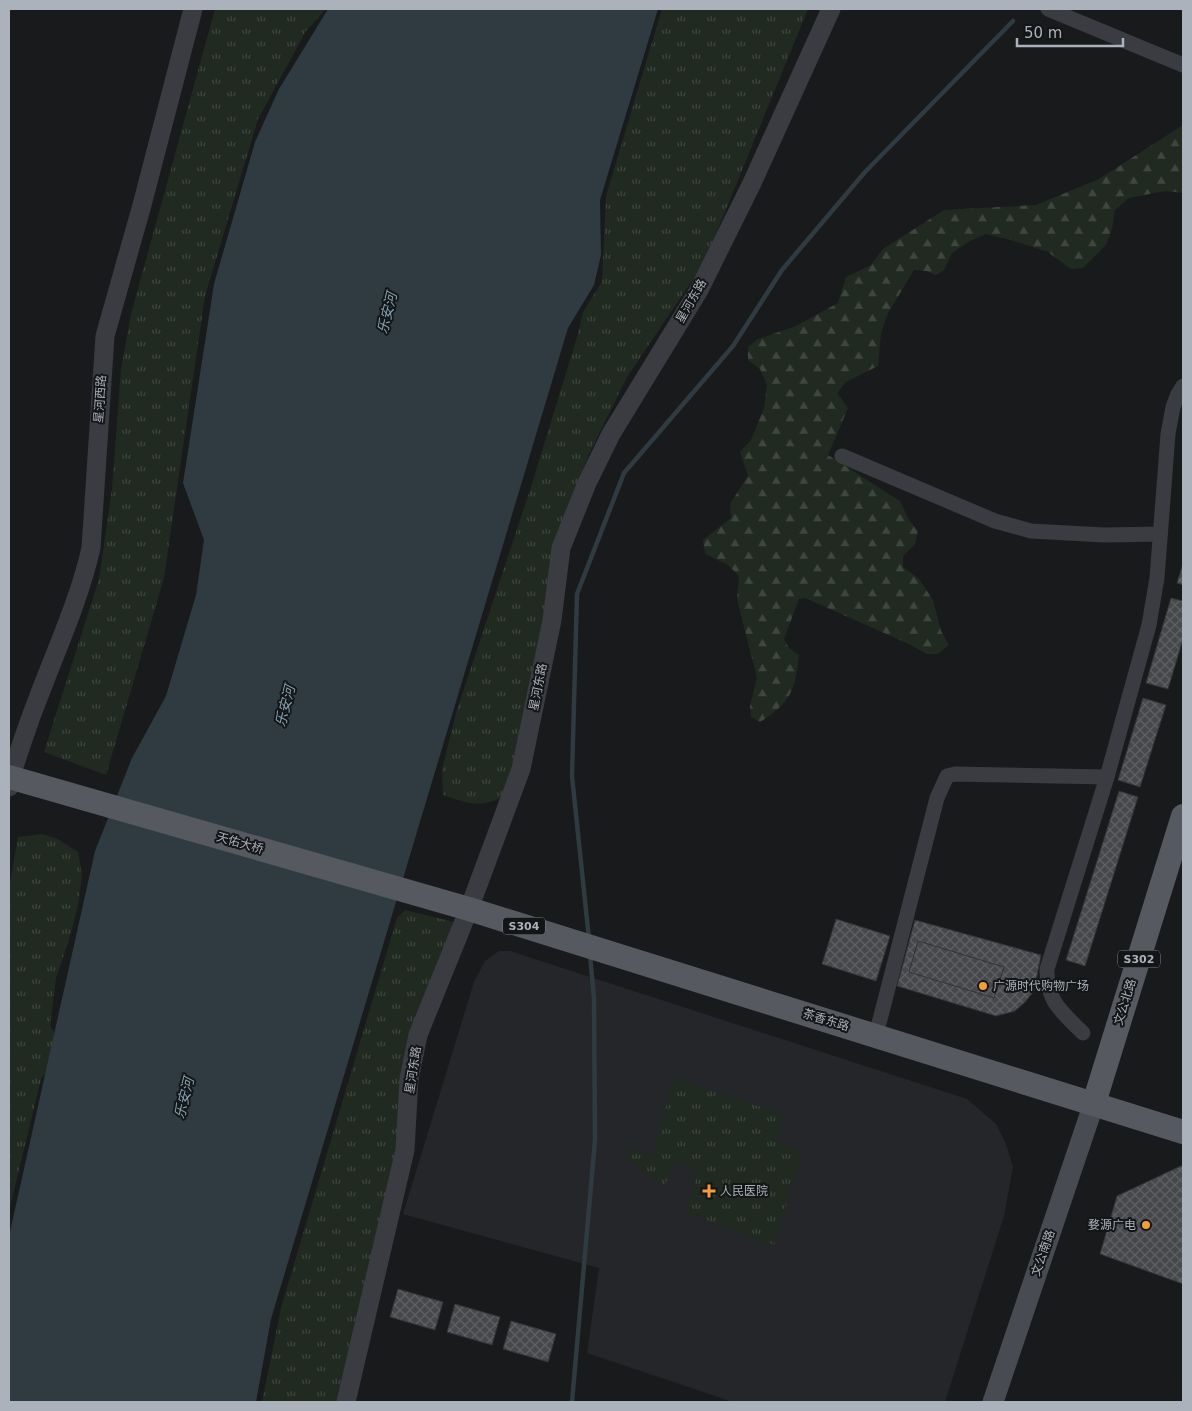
<svg xmlns="http://www.w3.org/2000/svg" width="1192" height="1411" font-family="'DejaVu Sans','Noto Sans SC',sans-serif">
<style>
.built{fill:#252629}
.forest{fill:url(#forest-firs)}
.park{fill:url(#park-tufts)}
.water{fill:#2f3b40}
.lines{fill:none;stroke-linecap:round;stroke-linejoin:round}
.stream{stroke:#2f3b40;stroke-width:4.5}
.building{fill:url(#building-cross-hatch);stroke:#333438}
.minor{stroke:#3a3c41;stroke-width:15}
.tertiary{stroke:#3a3c41;stroke-width:19}
.secondary{stroke:#484b51;stroke-width:21}
.primary{stroke:#565960;stroke-width:24}
.poi-dot{fill:#f29e3b;stroke:#141517;stroke-width:2}
.labels{text-anchor:middle;dominant-baseline:central;stroke-width:4;stroke-linejoin:round;paint-order:stroke}
.shield{fill:#141517;stroke:#7e838a;stroke-width:1}
.shield-label{font-size:11px;font-weight:bold;fill:#acb2bb}
.street-label{font-size:12px;fill:#acb2bb;stroke:#141517}
.poi-label{font-size:12px;fill:#acb2bb;stroke:#141517;text-anchor:start}
.water-label{font-size:14px;font-style:italic;fill:#83a4b6;stroke:#141517}
</style>
<defs>
<pattern id="forest-firs" width="22" height="20" patternUnits="userSpaceOnUse" patternTransform="scale(1.25)"><rect width="22" height="20" fill="#212a21"/><path d="M5 1l3.5 6h-7zM16 11l3.5 6h-7z" fill="#3f463f"/></pattern>
<pattern id="park-tufts" width="24" height="20" patternUnits="userSpaceOnUse" patternTransform="scale(1.25)"><rect width="24" height="20" fill="#212a21"/><path d="M3 7l-1-3M5 7V3M7 7l1-3M15 17l-1-3M17 17v-4M19 17l1-3" fill="none" stroke="#3f463f"/></pattern>
<pattern id="building-cross-hatch" width="8" height="8" patternUnits="userSpaceOnUse" patternTransform="scale(1.25)"><rect width="8" height="8" fill="#46484c"/><path d="M0 0l8 8M0 8l8-8" fill="none" stroke="#5e6064"/></pattern>
</defs>
<rect width="100%" height="100%" fill="#191a1c"/>
<path class="built" d="M499,951h11l457,148 29,25 10,20 7,23 -9,49 -59,186h-212l-146,-49 12,-85 -196,-54 71,-232 11,-21z"/>
<path class="forest" d="M1183,125v68l-18,-2 -36,7 -14,12 -3,19 -6,16 -23,23 -12,1 -23,-17 -37,-12 -25,-6 -16,7 -18,12 -8,17 -8,5 -10,-4 -12,-1 -26,43 -7,20 -3,33 -32,16 -9,11 11,15 -20,47 72,46 9,19 9,11 -3,13 -12,12v11l16,12 14,21 8,31 8,14 -11,9h-11l-18,-10 -104,-46 -6,1 -15,40 5,9 10,7c-4,35 -8,48 -39,67l-9,-5 -1,-11 7,-28 -20,-79 2,-23 -11,-11 -23,-11 -2,-14 28,-22 -1,-14 18,-28 -8,-24 11,-12 13,-32 3,-23 -7,-16 -12,-9v-13l10,-8 38,-13 42,-23 8,-26 25,-12 12,-16 61,-39 92,-5 63,-26z"/>
<g class="park">
<path d="M215,9h111l-20,22 -48,88 -53,177 -41,282 -58,197 -62,-23 55,-173 13,-90 9,-120 10,-55z"/>
<path d="M662,9h146l-104,254 -77,114 -38,77 -34,85 -12,77 -35,178c-25,15 -39,10 -65,1l-1,-26 15,-59 73,-220 48,-156 5,-22 19,-30 4,-86z"/>
<path d="M42,834l16,5 20,13 4,23 -4,31 -10,37 -12,35 -6,48 10,16 -5,19 -14,18 -32,132v-323l9,-51z"/>
<path d="M405,910l49,12 -33,141 -17,117 -66,222h-76l19,-94 116,-390z"/>
<path d="M674,1079l109,35 -7,26 26,13 -28,92 -88,-33 11,-35 -6,-9 -17,-6 -9,23 -39,-25 6,-13 20,9z"/>
</g>
<path class="water" d="M328,9h330l-58,191 1,55 -7,30 -26,43 -297,991 -15,83h-247v-166l86,-385 37,-93 34,-62 30,-101 8,-55 -21,-57 31,-199 41,-142 24,-53z"/>
<g class="lines">
<g class="stream">
<path d="M589,939l-17,-163 5,-182 47,-121 109,-127 49,-76 83,-98 148,-151"/>
<path d="M572,1402l23,-262 -1,-141 -4,-44"/>
</g>
</g>
<g class="building">
<path d="M1183,564v21l-6,-2z"/>
<path d="M1171,598l12,3v38l-15,50 -22,-6z"/>
<path d="M1143,698l23,7 -26,82 -22,-7z"/>
<path d="M1119,791l19,6 -53,169 -19,-6z"/>
<path d="M836,919l54,17 -14,45 -54,-17z"/>
<path d="M915,920l126,35 -7,36 -9,11 -10,9 -19,5 -99,-30z"/>
<path d="M918,941l86,26 -10,31 -85,-26z"/>
<path d="M1183,1165v119l-83,-30 17,-58z"/>
<path d="M398,1289l45,13 -8,28 -45,-13z"/>
<path d="M455,1304l45,13 -8,28 -45,-13z"/>
<path d="M511,1321l45,13 -8,28 -45,-13z"/>
</g>
<g class="lines">
<g class="minor">
<path d="M1048,9l135,56"/>
<path d="M842,456l153,65 36,10 73,4 56,-1"/>
<path d="M1083,1033c-21,-21 -37,-32 -36,-64l60,-192 42,-152 8,-47 11,-144 5,-27 5,-13 5,-8"/>
<path d="M876,1035l61,-237 10,-22 8,-2 152,3"/>
</g>
<g class="tertiary">
<path d="M9,787l1,-9c9,-26 17,-52 27,-77 19,-51 42,-100 54,-153l14,-212 37,-131 51,-196"/>
<path d="M346,1402l59,-252 4,-71 9,-44 51,-126 52,-140 31,-149 9,-72 26,-65 24,-49 88,-144 53,-107 79,-174"/>
</g>
<path class="secondary" d="M993,1402l101,-299"/>
<g class="primary">
<path d="M9,777l460,132 714,223"/>
<path d="M1094,1103l89,-287"/>
</g>
</g>
<g class="poi-dot">
<circle cx="983" cy="986" r="5"/>
<path d="M706.5 1183.5h5v5h5v5h-5v5h-5v-5h-5v-5h5z"/>
<circle cx="1146" cy="1225" r="5"/>
</g>
<g class="labels">
<g class="shield">
<rect x="503" y="917.5" width="42" height="17" rx="4"/>
<rect x="1118" y="950.5" width="42" height="17" rx="4"/>
</g>
<g class="shield-label">
<text x="524" y="926">S304</text>
<text x="1139" y="959">S302</text>
</g>
<g class="street-label">
<text transform="translate(691 301) rotate(-60)">星河东路</text>
<text transform="translate(100 399) rotate(-86)">星河西路</text>
<text transform="translate(538 687) rotate(-79)">星河东路</text>
<text transform="translate(240 843) rotate(16)">天佑大桥</text>
<text transform="translate(1125 1002) rotate(-73)">文公北路</text>
<text transform="translate(826 1020) rotate(17)">茶香东路</text>
<text transform="translate(413 1070) rotate(-81)">星河东路</text>
<text transform="translate(1043 1253) rotate(-71)">文公南路</text>
</g>
<g class="poi-label">
<text x="993" y="986">广源时代购物广场</text>
<text x="720" y="1191">人民医院</text>
<text x="1136" y="1225" text-anchor="end">婺源广电</text>
</g>
<g class="water-label">
<text transform="translate(387 313) rotate(-76)">乐安河</text>
<text transform="translate(285 706) rotate(-76)">乐安河</text>
<text transform="translate(184 1098) rotate(-76)">乐安河</text>
</g>
</g>
<rect width="1192" height="1411" fill="none" stroke="#acb2bb" stroke-width="20"/>
<path d="M1017 38v8h106v-8" fill="none" stroke="#acb2bb" stroke-width="2.5"/>
<text x="1024" y="38" font-size="15" fill="#acb2bb" stroke="#141517" stroke-width="4" paint-order="stroke">50 m</text>
</svg>
